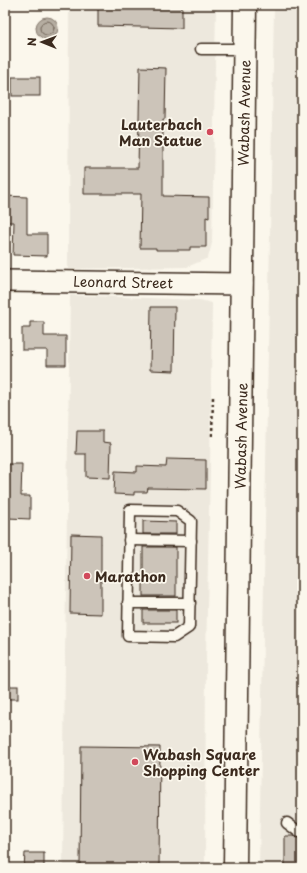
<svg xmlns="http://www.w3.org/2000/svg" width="307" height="873" font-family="'Playpen Sans',sans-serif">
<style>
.built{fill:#ede8dd}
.water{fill:#b6aea2;stroke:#85796d}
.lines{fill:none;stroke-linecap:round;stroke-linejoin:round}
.shore{stroke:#6c5f53;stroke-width:1}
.building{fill:#ccc4b9;stroke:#3b2a1e}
.lane-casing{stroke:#3b2a1e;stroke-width:13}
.street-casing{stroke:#3b2a1e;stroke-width:24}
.primary-casing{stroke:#3b2a1e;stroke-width:25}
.path{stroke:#3b2a1e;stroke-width:2.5;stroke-dasharray:3 3;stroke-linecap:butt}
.lane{stroke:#fbf7ec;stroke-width:10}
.street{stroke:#fbf7ec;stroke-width:21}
.primary{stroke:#fbf7ec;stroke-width:22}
.poi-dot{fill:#d1495b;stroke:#fbf7ec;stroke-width:1.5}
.labels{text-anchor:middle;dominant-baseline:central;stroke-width:3.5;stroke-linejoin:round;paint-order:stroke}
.street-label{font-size:14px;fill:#3b2a1e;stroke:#fbf7ec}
.poi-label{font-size:14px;font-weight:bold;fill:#3b2a1e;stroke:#fbf7ec;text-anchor:start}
</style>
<rect width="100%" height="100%" fill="#fbf7ec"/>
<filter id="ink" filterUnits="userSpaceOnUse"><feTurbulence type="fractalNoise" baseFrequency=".025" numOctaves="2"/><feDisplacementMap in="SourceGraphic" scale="8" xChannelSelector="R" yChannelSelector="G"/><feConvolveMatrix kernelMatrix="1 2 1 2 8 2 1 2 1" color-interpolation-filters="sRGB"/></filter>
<g filter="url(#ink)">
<g class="built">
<path d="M69,5h147l-4,238 -4,15 -21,9 -119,2z"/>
<path d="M274,5h28v863h-43z"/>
<path d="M70,295l130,5 12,3 -2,166 -4,187 -1,212h-142l2,-213z"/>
</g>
<circle class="water" cx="47" cy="28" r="11"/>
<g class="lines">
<circle class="shore" cx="47" cy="28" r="7"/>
</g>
<g class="building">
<path d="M98,5h84v23l-84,-2z"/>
<path d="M140,67l26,1 -1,51h-2v77l46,1v21l-3,-1v30h-16v3h-34v-2h-16l1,-54h-57v-26h54z"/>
<rect x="12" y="77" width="28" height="19"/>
<path d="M5,196l22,1v37h20v22l-34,-1 1,-33h-9z"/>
<path d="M151,307h24l-1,64 -24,-1z"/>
<path d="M30,322h14v14h22v29h-19v-15h-25v-22h8z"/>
<path d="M77,431h26v11l8,1 -1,35 -24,-1v-23h-10z"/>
<path d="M167,459l39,1v29l-58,-1 -1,4h-13v3l-20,-1 1,-23 22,1v-6l29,1z"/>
<path d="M5,464h17l-1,32h9v23l-22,-1v-36h-3z"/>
<path d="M143,521l33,1v12h-33z"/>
<path d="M71,534l30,1v79l-31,-1z"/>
<rect x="143" y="547" width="33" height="49"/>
<rect x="143" y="610" width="33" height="13"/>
<rect x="5" y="686" width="13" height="13"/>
<path d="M81,746l79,1 -1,121h-79z"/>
<path d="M285,836h8l9,2v30h-17z"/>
<path d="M25,853h19v15h-20z"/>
</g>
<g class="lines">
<defs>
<g id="lane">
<path d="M201,49h43"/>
<path d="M130,510l47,1 14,10 -2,106 -15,10 -46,-1z"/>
<path d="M129,540l62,1"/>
<path d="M128,603h62"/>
<path d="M287,823l12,9h3"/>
</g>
<path id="street" d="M5,281l237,3"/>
<path id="primary" d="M235,868l10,-863"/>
</defs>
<use href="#lane" class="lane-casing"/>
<use href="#street" class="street-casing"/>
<use href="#primary" class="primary-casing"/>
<path class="path" d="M212,436l1,-39"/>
<use href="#lane" class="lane"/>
<use href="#street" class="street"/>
<use href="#primary" class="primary"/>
</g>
</g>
<g class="poi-dot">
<circle cx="210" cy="132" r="4"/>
<circle cx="87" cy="576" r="4"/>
<circle cx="135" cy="762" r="4"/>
</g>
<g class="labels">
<g class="street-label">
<text transform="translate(244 113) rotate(-89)">Wabash Avenue</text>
<text transform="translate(123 282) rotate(1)">Leonard Street</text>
<text transform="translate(241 436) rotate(-89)">Wabash Avenue</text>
</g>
<g class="poi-label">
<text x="202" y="124" text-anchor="end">Lauterbach<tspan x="202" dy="16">Man Statue</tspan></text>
<text x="95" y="576">Marathon</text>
<text x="143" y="754">Wabash Square<tspan x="143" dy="16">Shopping Center</tspan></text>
</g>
</g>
<rect width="307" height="873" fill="none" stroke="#fbf7ec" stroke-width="20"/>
<rect x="10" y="10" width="287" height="853" fill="none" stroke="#3b2a1e" stroke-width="1.5" filter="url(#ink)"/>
<g transform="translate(42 42) rotate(271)" stroke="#fbf7ec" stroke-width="3" paint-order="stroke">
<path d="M0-3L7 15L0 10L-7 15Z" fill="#3b2a1e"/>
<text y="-6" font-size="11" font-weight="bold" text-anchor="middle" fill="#3b2a1e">N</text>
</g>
</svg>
